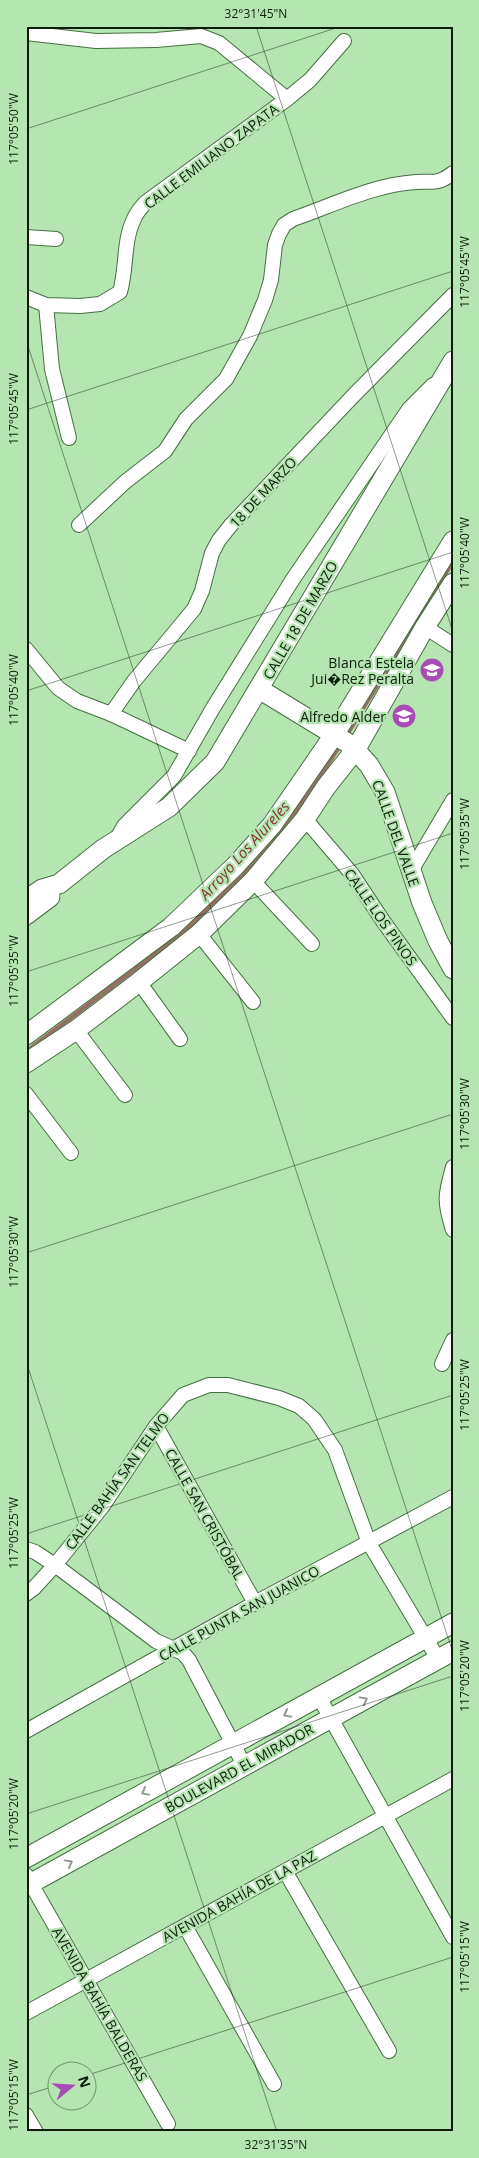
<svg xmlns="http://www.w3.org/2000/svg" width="479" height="2158" font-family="'Open Sans',sans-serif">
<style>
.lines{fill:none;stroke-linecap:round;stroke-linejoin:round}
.stream{stroke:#976e65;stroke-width:4.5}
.street-casing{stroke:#457142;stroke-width:16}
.secondary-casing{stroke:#457142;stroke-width:21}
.street{stroke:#fff;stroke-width:14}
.secondary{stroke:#fff;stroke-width:19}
.oneway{stroke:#929a91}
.ticks{fill:none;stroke:#0c1e0b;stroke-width:1;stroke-opacity:0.45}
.labels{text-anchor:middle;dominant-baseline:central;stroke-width:4.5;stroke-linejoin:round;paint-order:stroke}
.street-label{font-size:14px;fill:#0c1e0b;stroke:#b5e5b0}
.poi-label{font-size:14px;fill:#0c1e0b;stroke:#b5e5b0;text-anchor:end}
.water-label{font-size:15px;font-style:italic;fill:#843334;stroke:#b5e5b0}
.neatline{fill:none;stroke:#0c1e0b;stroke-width:2}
.ticks-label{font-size:12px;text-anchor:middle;fill:#0c1e0b}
</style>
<rect width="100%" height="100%" fill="#b5e5b0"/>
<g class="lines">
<g class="stream">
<path d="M346,736l107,-175"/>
<path d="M27,1051l153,-116 55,-52 55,-62 51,-77"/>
</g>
<defs>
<g id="street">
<path d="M26,33l70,8 60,-1 45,-4 18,7 68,56"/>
<path d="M26,237l30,2"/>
<path d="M26,297l20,8 34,1 20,-2 20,-12c7,-24 3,-51 14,-73 2,-6 7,-11 11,-16l142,-104 23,-19 34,-39"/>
<path d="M46,305l6,64 17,69"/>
<path d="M79,525l46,-43 40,-31 21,-32 40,-40 24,-43 15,-36 6,-20 4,-35 4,-11 5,-9 9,-6c41,-14 79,-34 123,-37 18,-1 21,3 37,-9"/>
<path d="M425,627l28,18"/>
<path d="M26,649l32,39 19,13 34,13 78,37"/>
<path d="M111,714l23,-33 60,-72 8,-18 10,-38 7,-13 12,-15 122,-129 100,-101"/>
<path d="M305,819l47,55 31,47 70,97"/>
<path d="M119,835l5,-9 50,-50 39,-68 80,-129 116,-170 24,-24"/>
<path d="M411,871l42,-71"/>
<path d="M253,881l59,63"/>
<path d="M199,934l54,68"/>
<path d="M139,982l41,57"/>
<path d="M76,1030l49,65"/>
<path d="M26,1094l45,59"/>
<path d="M453,1167c-8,29 -9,34 0,63"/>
<path d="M442,1364l11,-24"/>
<path d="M156,1426l99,177"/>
<path d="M26,1549l9,3 20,13 101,76 27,12 6,7 55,105"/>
<path d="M26,1594l8,-6 21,-23 47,-58 54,-81 27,-31 26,-10h19l51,13 20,8 15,13 21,31 34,93 69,116"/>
<path d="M319,1697l134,240"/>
<path d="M26,1731l229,-128 198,-106"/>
<path d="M285,1871l104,180"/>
<path d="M26,1875l142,249"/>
<path d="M185,1926l89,158"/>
<path d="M26,2013l427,-234"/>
<path d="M26,2115l10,17"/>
</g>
<g id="secondary">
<path d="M259,689l92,56 18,20 16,27 37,111 16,38 15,28"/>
<path d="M26,900l16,-11 17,-5 44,-35 66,-42 46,-45 238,-401"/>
<path d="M26,915l24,-18"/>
<path d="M26,1035l145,-108 64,-61 37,-41 62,-90 119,-194"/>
<path d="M26,1063l50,-33 63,-48 60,-48 54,-53 52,-62 21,-32 30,-38 69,-122 28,-44"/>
<path d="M26,1858l427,-235"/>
<path d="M26,1886l427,-235"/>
</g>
</defs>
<use href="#street" class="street-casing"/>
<use href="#secondary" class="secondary-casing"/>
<use href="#street" class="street"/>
<use href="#secondary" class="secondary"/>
</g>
<defs><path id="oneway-chevron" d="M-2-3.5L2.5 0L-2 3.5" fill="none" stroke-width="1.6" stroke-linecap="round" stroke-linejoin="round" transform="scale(1.25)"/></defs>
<g class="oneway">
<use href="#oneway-chevron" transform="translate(364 1700) rotate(-29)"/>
<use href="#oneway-chevron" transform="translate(287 1714) rotate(151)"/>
<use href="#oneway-chevron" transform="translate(145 1792) rotate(151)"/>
<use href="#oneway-chevron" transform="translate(69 1863) rotate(-29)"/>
</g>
<path class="ticks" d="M256,26l197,606M26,129l316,-103M26,340l427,1313M26,410l427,-139M26,691l427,-139M26,972l427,-139M26,1253l427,-139M26,1361l251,771M26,1534l427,-139M26,1814l427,-138M88,2075l365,-118M26,2095l32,-10"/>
<defs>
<symbol id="school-disc" viewBox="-11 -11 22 22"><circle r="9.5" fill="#a94bb5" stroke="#b5e5b0"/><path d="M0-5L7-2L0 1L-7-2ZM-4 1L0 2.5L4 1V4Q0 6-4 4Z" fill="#fff"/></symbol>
</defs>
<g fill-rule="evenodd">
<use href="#school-disc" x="418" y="656" width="28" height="28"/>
<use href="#school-disc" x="390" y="702" width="28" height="28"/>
</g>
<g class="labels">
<g class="street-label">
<text transform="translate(211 156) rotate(-37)">CALLE EMILIANO ZAPATA</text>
<text transform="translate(263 492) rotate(-47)">18 DE MARZO</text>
<text transform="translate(300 620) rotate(-60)">CALLE 18 DE MARZO</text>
<text transform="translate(396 833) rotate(70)">CALLE DEL VALLE</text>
<text transform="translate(381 917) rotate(55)">CALLE LOS PINOS</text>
<text transform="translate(117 1481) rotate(-54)">CALLE BAHÍA SAN TELMO</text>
<text transform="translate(205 1514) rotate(61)">CALLE SAN CRISTÓBAL</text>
<text transform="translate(239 1613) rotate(-29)">CALLE PUNTA SAN JUANICO</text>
<text transform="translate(239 1768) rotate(-29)">BOULEVARD EL MIRADOR</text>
<text transform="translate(239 1896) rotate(-29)">AVENIDA BAHÍA DE LA PAZ</text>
<text transform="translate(100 2004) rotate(60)">AVENIDA BAHÍA BALDERAS</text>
</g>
<g class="poi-label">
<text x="414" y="662">Blanca Estela<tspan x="414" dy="16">Jui�Rez Peralta</tspan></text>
<text x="386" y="716">Alfredo Alder</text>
</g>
<g class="water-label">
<text transform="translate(244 850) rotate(-48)">Arroyo Los Alureles</text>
</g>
</g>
<rect width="479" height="2158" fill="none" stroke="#b5e5b0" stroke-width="55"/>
<g transform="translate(72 2086) rotate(72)"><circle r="24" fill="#b5e5b0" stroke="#71956e"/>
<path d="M0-4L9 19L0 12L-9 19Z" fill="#a94bb5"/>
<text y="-8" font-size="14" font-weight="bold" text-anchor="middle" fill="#0c1e0b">N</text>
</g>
<rect x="28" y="28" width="424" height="2102" class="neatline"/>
<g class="ticks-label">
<text x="256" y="18">32°31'45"N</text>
<text transform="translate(14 129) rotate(-90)" y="4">117°05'50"W</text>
<text transform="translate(465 272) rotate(-90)" y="4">117°05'45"W</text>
<text transform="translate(14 409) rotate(-90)" y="4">117°05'45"W</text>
<text transform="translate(465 553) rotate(-90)" y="4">117°05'40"W</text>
<text transform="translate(14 690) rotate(-90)" y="4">117°05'40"W</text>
<text transform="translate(465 834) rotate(-90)" y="4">117°05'35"W</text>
<text transform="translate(14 971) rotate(-90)" y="4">117°05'35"W</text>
<text transform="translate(465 1114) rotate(-90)" y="4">117°05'30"W</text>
<text transform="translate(14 1252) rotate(-90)" y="4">117°05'30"W</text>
<text transform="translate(465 1395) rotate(-90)" y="4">117°05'25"W</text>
<text transform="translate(14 1533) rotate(-90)" y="4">117°05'25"W</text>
<text transform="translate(465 1676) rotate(-90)" y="4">117°05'20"W</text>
<text transform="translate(14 1814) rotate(-90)" y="4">117°05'20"W</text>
<text transform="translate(465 1957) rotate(-90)" y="4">117°05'15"W</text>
<text transform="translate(14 2095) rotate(-90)" y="4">117°05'15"W</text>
<text x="276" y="2149">32°31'35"N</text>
</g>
</svg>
